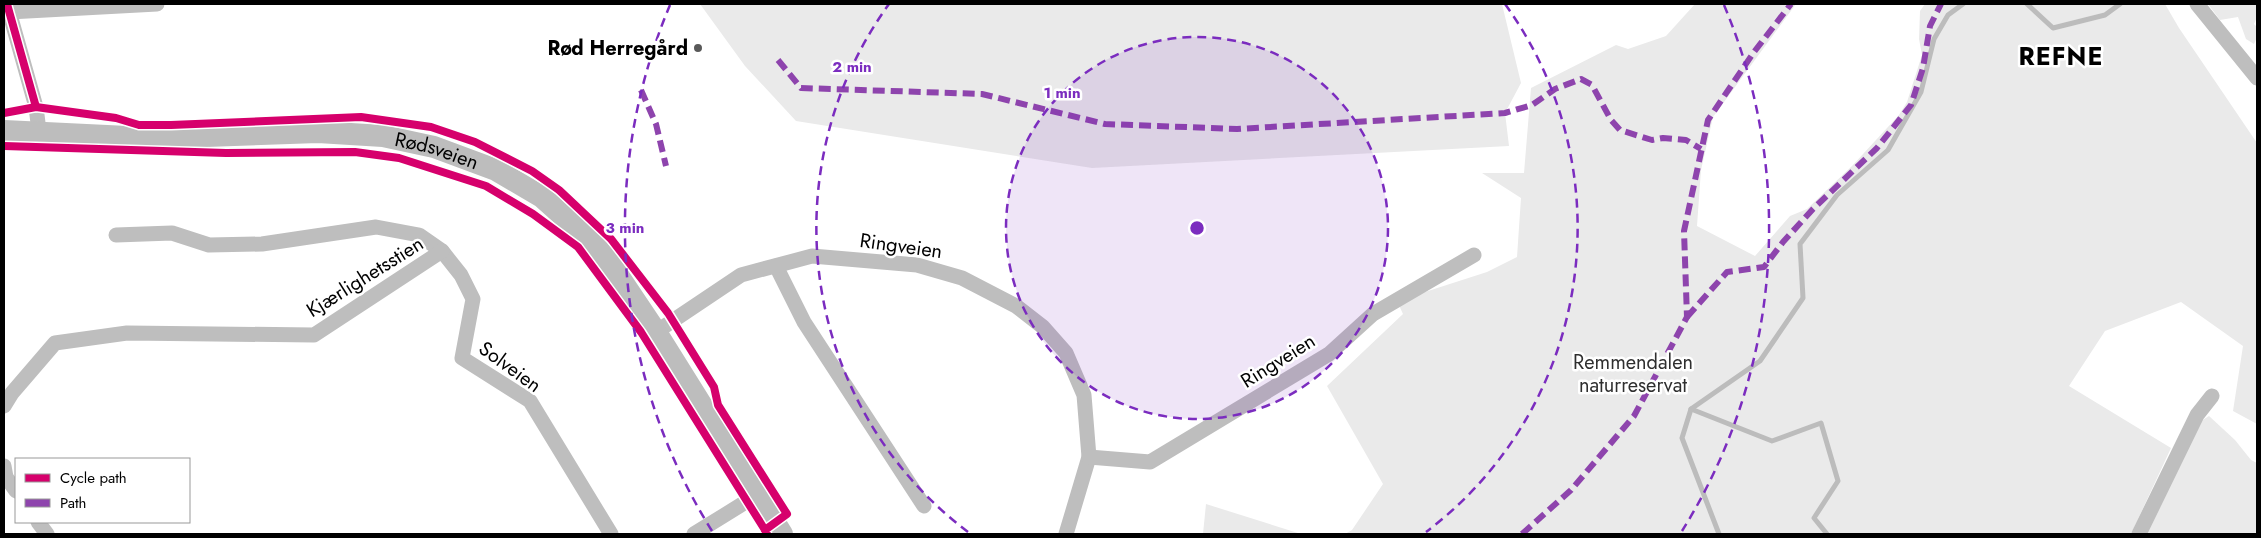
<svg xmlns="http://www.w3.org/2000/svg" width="2261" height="538" font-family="Jost,sans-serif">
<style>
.green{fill:#eaeaea}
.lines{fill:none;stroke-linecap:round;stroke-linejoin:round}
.stream{stroke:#bcbcbc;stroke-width:5}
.minor{stroke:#bebebe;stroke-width:15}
.highway{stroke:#bdbdbd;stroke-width:22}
.quiet{stroke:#8e44ad;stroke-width:6;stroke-dasharray:12 6;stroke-linecap:butt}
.cycleway-casing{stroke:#fff;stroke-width:11}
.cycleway{stroke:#d6006c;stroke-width:8}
.ring{fill:none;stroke:#7b2cbf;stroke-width:2.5;stroke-dasharray:9 6}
.poi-dot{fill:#595959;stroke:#fff;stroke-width:2}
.labels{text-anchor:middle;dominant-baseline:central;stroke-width:5;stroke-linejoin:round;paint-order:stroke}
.poi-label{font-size:20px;font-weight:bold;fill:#000;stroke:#fff;text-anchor:end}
.street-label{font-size:20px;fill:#000;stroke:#fff}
.park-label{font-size:20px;fill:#2f2f2f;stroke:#fff}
.district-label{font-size:25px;font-weight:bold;letter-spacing:1px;fill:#000;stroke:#fff}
.centre{fill:#7b2cbf;stroke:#fff;stroke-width:2.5}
.ring-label{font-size:15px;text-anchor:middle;font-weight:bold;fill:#7b2cbf;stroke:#fff;stroke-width:5;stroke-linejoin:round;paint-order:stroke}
</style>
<rect width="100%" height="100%" fill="#fff"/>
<g class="green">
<path d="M700,4h802l19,79 -16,30 4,33 -417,22 -296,-47 -51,-55z"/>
<path d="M1695,4h101l-83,113 -12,53 -4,56 58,30 35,-40 17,-7 45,-43 47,-51 8,-13 15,-47 -3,-16 1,-28 5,-7h240l14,24 78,115v281l-24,-13 10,-65 -62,-44 -76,29 -36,55 102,62 -40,86h-786l7,-4 31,-46 -56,-98 76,-72 -6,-13 90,-29 30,-15 4,-59 -39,-25h42l7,-85 85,-43 12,4 38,-13z"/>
<path d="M2208,4h49v13l-3,7 3,3v10l-3,7 -8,-5 -8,-22 -18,3z"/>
<path d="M2209,416l26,24 16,20 6,3v71h-111l55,-113z"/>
<path d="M1206,504l95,30h-98z"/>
</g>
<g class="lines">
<g class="stream">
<path d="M2027,4l26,24 52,-13 15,-11"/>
<path d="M1691,409l81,32 49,-18 17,58 -24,37 13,16"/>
<path d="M1719,534l-37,-96 9,-29 69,-48 43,-63 -3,-54 37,-49 51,-45 33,-58 13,-53 14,-24 15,-11"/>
</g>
<g class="minor">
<path d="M7,4l29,103 3,24"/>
<path d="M2197,4l60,74"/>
<path d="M9,12l148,-8"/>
<path d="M116,235l56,-2 37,12 53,-1 114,-17 43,8 23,16 19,24 12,24 -11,59 68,43 81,133"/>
<path d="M776,266l28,56 120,184"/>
<path d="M656,332l85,-57 71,-19 105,9 45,13 54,28 27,21 23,26 18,42 5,62 -23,77"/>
<path d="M4,406l8,-13 43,-50 72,-10 187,2 128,-84"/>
<path d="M1089,457l61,5 179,-108 44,-40 101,-59"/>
<path d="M4,466l2,11 10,14"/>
<path d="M38,522l9,12"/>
<path d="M694,534l63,-39"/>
<path d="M2139,534l58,-119 15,-19"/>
</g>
<path class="highway" id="s1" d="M4,131l144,7 170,-6 65,4 51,11 62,23 46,27 47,42 20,23 47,70 126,202"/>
<g class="quiet">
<path d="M778,60l23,28 181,6 123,30 132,5 268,-16 27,-8 23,-16 26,-10 11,6 19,35 9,10 32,10 11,-2 23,2 15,9"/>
<path d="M641,90l15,34 10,42"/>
<path d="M1687,317l40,-45 37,-5 19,-25 30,-33 64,-61 34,-43 12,-37 7,-42 11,-22"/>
<path d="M1522,534l49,-44 63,-74 53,-99 -3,-86 24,-111 46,-68 37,-48"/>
</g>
<defs>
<g id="cycleway">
<path d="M7,4l29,103"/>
<path d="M4,113l32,-6 80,11 23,7h32l190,-8 70,10 44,15 57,29 27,19 52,49 57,74 46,74 4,18 69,109 -22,16 2,4"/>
<path d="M4,146l222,7 129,-1 44,6 87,28 47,28 45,33 63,85 124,198"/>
</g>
</defs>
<use href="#cycleway" class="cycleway-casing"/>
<use href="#cycleway" class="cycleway"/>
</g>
<circle cx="1197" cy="228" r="191" fill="#7b2cbf" fill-opacity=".12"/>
<g class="ring">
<circle cx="1197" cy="228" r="191"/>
<path d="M968 532A381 381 0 0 1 889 4M1505 4A381 381 0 0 1 1426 532"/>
<path d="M712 531A572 572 0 0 1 670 5M1724 5A572 572 0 0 1 1682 531"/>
</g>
<circle class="poi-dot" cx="698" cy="48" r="5"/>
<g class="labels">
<g class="poi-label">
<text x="688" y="48">Rød Herregård</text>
</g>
<g class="street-label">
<text stroke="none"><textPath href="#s1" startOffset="435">Rødsveien</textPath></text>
<text transform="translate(901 246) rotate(8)">Ringveien</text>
<text transform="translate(365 277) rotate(-32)">Kjærlighetsstien</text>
<text transform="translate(1278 361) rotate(-32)">Ringveien</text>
<text transform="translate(510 367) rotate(36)">Solveien</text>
</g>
<g class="park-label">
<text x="1633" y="362">Remmendalen<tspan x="1633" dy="23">naturreservat</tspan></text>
</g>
<g class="district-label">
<text x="2061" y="56">REFNE</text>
</g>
</g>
<circle cx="1197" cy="228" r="8" class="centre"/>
<g class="ring-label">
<text x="852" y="72">2 min</text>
<text x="1062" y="98">1 min</text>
<text x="625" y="233">3 min</text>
</g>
<rect width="2261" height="538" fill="none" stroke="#000000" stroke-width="10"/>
<rect x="15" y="458" width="175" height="65" fill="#ffffff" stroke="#999999"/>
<rect x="25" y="474" width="25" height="8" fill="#d6006c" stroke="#999999"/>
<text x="60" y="483" font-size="15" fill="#000000">Cycle path</text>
<rect x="25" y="499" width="25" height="8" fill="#8e44ad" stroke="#999999"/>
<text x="60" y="508" font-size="15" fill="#000000">Path</text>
</svg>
